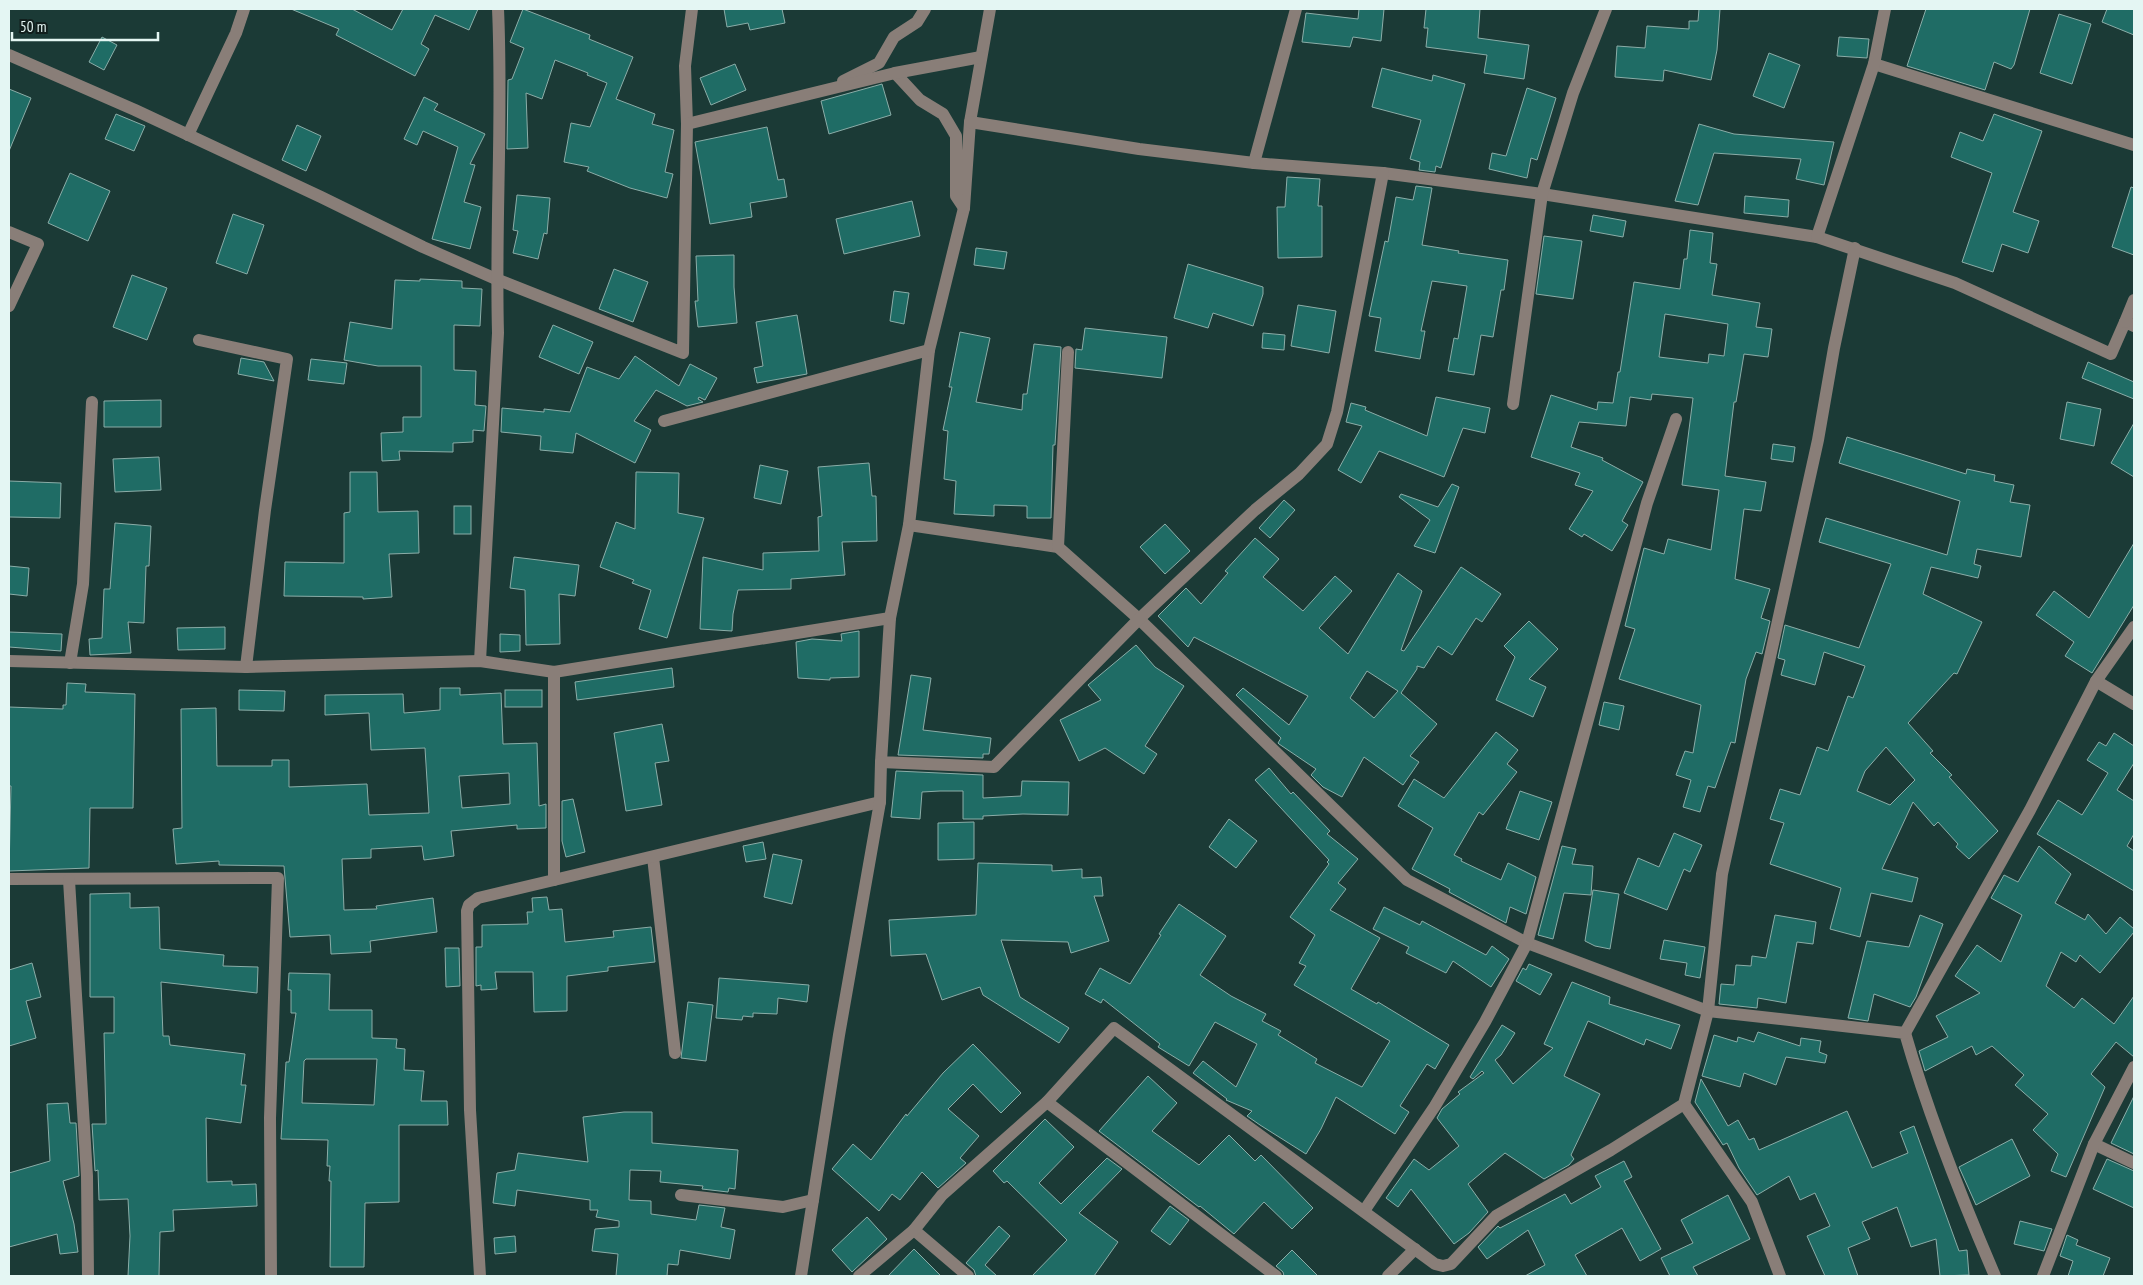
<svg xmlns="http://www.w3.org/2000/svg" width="2143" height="1285" font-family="'PT Sans Narrow',sans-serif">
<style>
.building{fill:#1f6c65;stroke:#8bada8;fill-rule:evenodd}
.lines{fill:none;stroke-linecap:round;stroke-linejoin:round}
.minor{stroke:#897e78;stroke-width:12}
</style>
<rect width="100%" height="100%" fill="#1b3a36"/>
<g class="building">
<path d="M291,9h61l40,21 11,-21h75l-9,21 -34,-15 -14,29 8,5 -14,27 -79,-41 3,-6z"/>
<path d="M523,9l67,26 -1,4 44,18 -17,42 39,15 -3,10 22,6 -9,42 8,2 -6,24 -37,-10 -43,-17 2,-4 -25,-5 7,-39 19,4 17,-44 -20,-8 1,-2 -33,-13 -13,39 -16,-6 2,55 -21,1 1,-69 4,-1 12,-31 -14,-6z"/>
<path d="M724,9h58l3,14 -35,7 -2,-7 -21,4z"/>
<path d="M1359,9h25l-3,32 -28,-4 -3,10 -48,-5 4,-29 52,6z"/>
<path d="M1426,9h54l-2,29 51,7 -5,34 -40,-6 3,-18 -61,-8 2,-19h-4z"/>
<path d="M1699,9h21l-3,41 -6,30 -47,-10 -1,11 -48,-4 2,-31 28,2 2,-22 42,3v-8h9z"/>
<path d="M1926,9h104l-16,56 -3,4 -17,-7 -9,28 -78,-24z"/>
<path d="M2107,9h27v26l-32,-13z"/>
<path d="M2059,14l32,10 -19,60 -32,-11z"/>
<path d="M102,37l15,8 -13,25 -15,-8z"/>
<path d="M1839,37l30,2 -2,19 -30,-2z"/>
<path d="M1769,53l31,12 -16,43 -31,-12z"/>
<path d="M735,64l11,26 -35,15 -11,-27z"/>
<path d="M1382,68l50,13 1,-6 32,9 -24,84 -5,-2 -1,6 -16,-2 1,-8 -10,-3 11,-39 -49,-13z"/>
<path d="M882,84l9,31 -62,19 -8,-33z"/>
<path d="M1527,88l29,10 -19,62 -6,-2 -4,20 -38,-9 3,-16 14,3z"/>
<path d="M9,89l22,9 -22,53z"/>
<path d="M424,97l14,7 -4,6 51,24 -15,30 5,1 -11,37 17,5 -11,42 -38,-10 26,-92 -35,-16 -6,14 -13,-6z"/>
<path d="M116,114l29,12 -11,25 -29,-12z"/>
<path d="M1994,114l48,17 -29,81 26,9 -11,32 -26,-9 -9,28 -31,-10 30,-89 -41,-16 9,-25 23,9z"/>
<path d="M1699,124l35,10 100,8 -10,43 -28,-6 5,-20 -87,-6 -16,52 -23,-4z"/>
<path d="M297,125l24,11 -15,35 -24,-11z"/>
<path d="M767,127l11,53 6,-1 3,18 -37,6 2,14 -42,7 -15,-82z"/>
<path d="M70,173l40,18 -22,50 -40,-18z"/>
<path d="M1287,177l33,2 -2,27h4v51l-44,1 -1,-51h8z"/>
<path d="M1416,186l16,2 -10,57 37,6 -1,2 50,7 -4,30h-3l-8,47 -12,-2 -7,40 -26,-4 6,-33 4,1 9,-53 -35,-5 -11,50h4l-5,28 -45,-8 6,-33 -12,-2 16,-75 3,1 8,-45 17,3z"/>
<path d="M2131,187l3,1v67l-22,-8z"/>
<path d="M517,195l33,3 -3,36 -3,-1 -6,26 -25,-6 5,-22 -5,-1z"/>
<path d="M1745,196l44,4 -1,17 -44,-4z"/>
<path d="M912,201l8,35 -76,18 -8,-35z"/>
<path d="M233,214l31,11 -17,49 -31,-11z"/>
<path d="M1593,215l33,6 -3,16 -33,-6z"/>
<path d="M1690,230l23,3 -3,30 7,1 -5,31 48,8 -4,24 16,2 -4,28 -24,-3 -8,48h-2l-9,74 41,6 -5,29 -17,-2 -9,70 35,10 -9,29 9,3 -8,33 -6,-2 -10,27 -11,64 -4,-1 -16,46 -7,-2 -8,26 -17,-5 8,-27 -15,-5 9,-24 8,2 8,-48 -82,-26 16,-50 -10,-3 19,-78 20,6 4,-15 43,11 8,-60 -37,-5 11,-87 -41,-4 -1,6 -21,-3 -4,29 -47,-4 -8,25 32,11 -1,2 41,22 -21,39 6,4 -16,26 -28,-17 -2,3 -13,-8 24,-38 -18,-6 5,-12 -49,-16 20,-62 46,15 1,-8 15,1 5,-31h2l14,-90 46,7 4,-30h3zM1665,314l63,10 -4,32 -15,-2 -1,9 -49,-6z"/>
<path d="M1544,236l38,5 -9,58 -37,-5z"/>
<path d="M976,248l31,4 -3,17 -30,-4z"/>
<path d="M734,255v32l3,36 -39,4 -3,-26h3l-2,-45z"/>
<path d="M1188,264l75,23v7l-10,32 -40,-13 -5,15 -34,-10z"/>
<path d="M614,269l34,13 -15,40 -34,-13z"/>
<path d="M132,275l35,13 -20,52 -34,-13z"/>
<path d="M420,279l42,2v7l20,1 -2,37 -26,-1v45l22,1 -1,34 11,1 -2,25 -11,-1v12l-20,1v9l-54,-1 1,9 -18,1 -1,-28 22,-1v-15h18v-51h-43l-34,-6 6,-38 42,7 3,-49 25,1z"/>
<path d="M894,291l15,2 -5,31 -14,-3z"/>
<path d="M1298,305l38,6 -7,42 -38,-7z"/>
<path d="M797,315l10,59 -50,9 -3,-15 9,-2 -7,-44z"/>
<path d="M553,325l40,17 -14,32 -40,-17z"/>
<path d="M1085,328l82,9 -5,41 -87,-10 1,-19 6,1z"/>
<path d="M960,332l30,6 -14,64 46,8 1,-16h4l7,-50 27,3 -6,98h-2l-2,73h-24v-12l-33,-1v11l-40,-2 2,-33 -12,-2 4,-48 -5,-1 9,-43h-3z"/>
<path d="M1263,333l22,2 -1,15 -22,-2z"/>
<path d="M635,356l44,30 11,-22 27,14 -12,22 -6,-3 -1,2 5,3 -16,4 -31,-16 -22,31 17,9 -16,33 -59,-30 -3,20 -33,-3 1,-14 -40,-4 1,-24 42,4v-3l26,3 17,-45 32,12z"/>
<path d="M241,358l23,4 10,19 -36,-7z"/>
<path d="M311,359l36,4 -3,21 -36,-4z"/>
<path d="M2088,362l46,20v17l-52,-21z"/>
<path d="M1436,397l54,11 -5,25 -22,-5 -19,49 -65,-26 -18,32 -23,-13 24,-44 -16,-4 5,-19 15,4 -1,3 62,26z"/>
<path d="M161,400v27h-57v-26z"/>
<path d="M2067,402l34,7 -7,37 -34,-7z"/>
<path d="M2134,423v54l-23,-14z"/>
<path d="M1847,437l119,37 1,-5 28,6 -1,6 20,4 -4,17 20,3 -9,52 -44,-8 -3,15 7,2 -3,12 -47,-11 -8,27 59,28 -25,52 -3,-1 -46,50 25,28 -3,2 22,22 -3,2 49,54 -29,28 -13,-12 2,-3 -20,-22 -4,4 -21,-24 -31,67 36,9 -6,24 -41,-9 -11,44 -30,-8 11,-41 -71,-24 14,-41 -14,-4 10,-30 20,6 17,-48 11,4 20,-55 5,2 12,-32 -41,-14 -9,33 -34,-10 4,-15 -7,-2 7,-33 74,23 32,-84 -72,-22 7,-24 121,37 13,-54 -121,-38zM1886,747l29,33 -25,25 -33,-14 8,-20z"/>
<path d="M1773,444l22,3 -2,15 -22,-3z"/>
<path d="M159,457l2,33 -46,2 -2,-33z"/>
<path d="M869,463l3,33h4l1,45 -35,1 3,33 -54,4v10l-53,1 -5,24 -1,17 -32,-2 3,-72 60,13v-17l56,-2 -1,-34 4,-1 -4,-49z"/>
<path d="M760,465l28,6 -7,33 -27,-6z"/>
<path d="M350,472h27l1,40 40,-1 1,42 -30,1 3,43 -29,2v-2l-79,-1 1,-34 59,1v-50l6,-1z"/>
<path d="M636,472l43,1 -1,40 26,5 -37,120 -28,-9 12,-39 -19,-7 2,-3 -34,-13 16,-45 19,7z"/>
<path d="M9,481l52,2 -1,35 -51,-1z"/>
<path d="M1452,484l7,3 -24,66 -21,-7 16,-26 -31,-23 2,-3 37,13z"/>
<path d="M1284,500l11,10 -25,28 -11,-10z"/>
<rect x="454" y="506" width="17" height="28"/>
<path d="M115,523l36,3 -2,40h-3l-2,57 -16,-1 3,31 -41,2 -1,-16 13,-1 2,-49h6z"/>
<path d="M1165,524l25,27 -25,23 -25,-27z"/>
<path d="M1255,538l24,21 -16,18 40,34 32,-35 17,15 -33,37 29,26 50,-81 24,18 -21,59 3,1 57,-84 40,27 -19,28 -6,-4 -24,37 -14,-9 -14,22 -7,-2v3l-16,24 36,31 -27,32 9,6 -16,23 -39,-28 -22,40 -19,-10 -12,-12 5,-6 -37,-25 -1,-1 3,-5 -45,-43 7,-7 46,37 19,-29 -114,-59 -6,10 -30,-31 28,-28 15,16 27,-31 -3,-2zM1367,671l31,20 -24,27 -24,-20z"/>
<path d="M2134,543v62l-42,68 -27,-17 9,-14 -38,-27 18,-24 35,27z"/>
<path d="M514,557l65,8 -4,31 -16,-2 1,50 -34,1 -1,-55 -15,-2z"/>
<path d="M9,566l20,2 -2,28 -18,-2z"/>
<path d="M1529,621l29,28 -29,30 17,8 -13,30 -37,-17 19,-43 -11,-11z"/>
<path d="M225,627v22l-47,1 -1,-22z"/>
<path d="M859,631v46l-29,1v2l-32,-2 -2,-36 16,-3 30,2 -1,-7z"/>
<path d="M9,632l53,2 -1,17 -52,-4z"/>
<path d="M500,634l20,1v16l-20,1z"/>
<path d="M1136,645l19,22 29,19 -39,60 12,8 -13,20 -39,-26 -26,13 -19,-41 41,-20 -13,-15z"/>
<path d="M672,668l2,19 -97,13 -2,-18z"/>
<path d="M911,675l20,3 -8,52 68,8 -2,16h-6v4l-85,-3z"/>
<path d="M67,683l19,1 -1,8 50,2 -2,114h-43l-1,60 -80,3 2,-85h-2v-79l54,2v-4h3z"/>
<path d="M440,688h20v7l41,-2 2,51 34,-1 2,63 7,-2v24l-29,1v-4l-66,6 3,25 -30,4 -2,-14 -51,3v9l-29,1 2,51 33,-1 -1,-3 57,-8 4,34 -67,9 1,11 -40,2 -1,-19 -40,2 -6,-71 -65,-1v-4l-43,3 -3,-35 9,-1 -1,-119 35,-1 1,58h55v-6h17v27l78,-3 2,31 60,-2 -4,-65 -54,2 -2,-37 -44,2v-20l78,-1 1,19 36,-3zM509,773l1,31 -48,4 -3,-32z"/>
<path d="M239,690l46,1 -1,20 -45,-1z"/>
<rect x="505" y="690" width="37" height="17"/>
<path d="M1604,702l20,4 -5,24 -20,-5z"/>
<path d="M662,724l7,37 -14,2 7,42 -36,6 -12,-78z"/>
<path d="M1496,732l22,18 -11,14 10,8 -34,43 -4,-3 -25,43 8,4 -1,2 40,19 7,-17 28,14 -10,37 -16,-7 -4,16 -57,-31 1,-3 -38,-20 21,-41 -35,-22 16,-27 30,19z"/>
<path d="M2114,733l20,13v17l-17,27 17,11v33l-7,12 7,5v40l-97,-57 21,-34 24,15 26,-42 -21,-13 12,-18 7,4z"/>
<path d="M1269,768l22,26 2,-2 37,39 -3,3 31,25 -20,24 8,6 -16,21 50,28 -29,51 26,15 1,-2 71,43 -14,24 -8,-5 -27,42 9,6 -14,22 -59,-37 -15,32 -15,25 -46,-29 -13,-9 5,-5 -26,-11 1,-1 -34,-26 10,-12 33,26 21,-43 -42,-22 -26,44 -31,-19 2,-3 -57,-45 -2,4 -16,-9 15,-26 30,16 31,-49 -2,-1 20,-30 47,32 -26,39 31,21 35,18 -4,7 19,10 -3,4 39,24 -2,4 47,24 28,-46 -96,-56 12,-19 -7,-3 16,-28 -25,-18 39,-53 -2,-2 2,-2 -74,-80z"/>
<path d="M896,771l87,4v23l38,-2 1,-15 47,1 -1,33 -45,-1 -40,2v3h-20v-28h-23l-18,1 -2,27 -29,-2z"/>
<path d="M1520,791l32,11 -13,38 -33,-11z"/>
<path d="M573,799l12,53 -19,5 -4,-16v-40z"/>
<path d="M1229,819l28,22 -21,27 -27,-21z"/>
<path d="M974,822v37l-36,1v-37z"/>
<path d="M1674,833l28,12 -12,27 -6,-3 -17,41 -43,-17 14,-35 21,9z"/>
<path d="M763,842l3,17 -20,3 -3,-16z"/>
<path d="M1562,846l14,3 -4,15 21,2 -2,29 -27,-2 -11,46 -15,-4z"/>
<path d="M2039,846l32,28 -16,29 30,17 3,-6 18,20 14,-17 14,12v3l-34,41 -20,-18 -4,7 -15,-10 -15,34 28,22 8,-10 32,26 20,-28v61l-18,-15 -25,32 14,13 -39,90 -15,-6 7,-17 -25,-24 15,-16 -33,-29 9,-10 -32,-29 -16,9 -4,-9 -47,25 -6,-20 29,-14 -12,-21 44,-23 -25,-17 22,-31 24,17 21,-47 -31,-17 13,-23 14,7z"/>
<path d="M773,854l29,6 -10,44 -28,-7z"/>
<path d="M978,863l74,2v6l30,-2v9l19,-1 2,19h-9l15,45 -38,12 -3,-11 -67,-2 19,57 49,31 -10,15 -76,-48 -3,-8 -38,13 -16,-46 -35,2 -2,-36 87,-5z"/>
<path d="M1593,890l26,4 -9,55 -15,-3 -10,-5z"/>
<path d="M130,893v15l29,-1 1,42 64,6 -1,11 35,1 -1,26 -96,-11 2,54h6l1,9 75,9 -4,31h5l-5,38 -35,-5 1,64 25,-1v4l24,-1 1,22 -84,4 1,21 -14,1 -1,44h-31l2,-40 -2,-37 -29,1 -1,-30 -3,1 -3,-47h14l-2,-91h10v-36h-24v-103z"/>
<path d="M547,897l2,13 13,-1 3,33 49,-5 -1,-6 38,-4 4,35 -47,5v4l-41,5v35l-33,1 -1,-40h-38l2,17 -16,1v-5l-5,1v-39h6v-22l46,-1 -1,-12h6l-1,-14z"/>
<path d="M1384,907l36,18 2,-4 64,34 6,-9 17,13 -18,28 -38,-26 -7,12 -40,-20 3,-6 -36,-18z"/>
<path d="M1775,915l41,7 -3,22 -16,-2 -11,61 -28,-5 -1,10 -38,-4 2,-20 13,1 2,-20 15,1 1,-10 14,2z"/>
<path d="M1920,915l23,9 -27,73 -6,10 -36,-13 -6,27 -20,-3 19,-77 42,6z"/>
<path d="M1664,940l41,7 -5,31 -15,-3 2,-12 -27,-4z"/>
<path d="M445,948h14l1,38 -14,1z"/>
<path d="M32,963l9,34 -15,4 10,37 -27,8v-76z"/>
<path d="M1529,964l23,10 -12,21 -24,-14 7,-13 3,2z"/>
<path d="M289,973l41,1 -1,36h43v28l25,1 -1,9 9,1 -1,21 20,1 -3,30h26l1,24h-49v77l-34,1 -1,64h-34l1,-86h-2l1,-15h-3l1,-26 -47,-1 5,-77h3l7,-49h-5v-23h-3zM306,1059h71l-3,46 -72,-2 2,-42z"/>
<path d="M719,978l90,7 -2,17 -29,-4 -1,16 -24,-1v4l-10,-1 -1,4 -26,-2z"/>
<path d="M1572,982l38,15 -1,7 71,21 -9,24 -25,-10 -2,6 -56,-24 -24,55 36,18 -29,61 3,4 -5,6 -25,14 -39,-26 -37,31 20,28 -19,21 -15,11 -43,-55 -13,18 -12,-9 28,-39 15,11 30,-24 -22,-28 5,-9 18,-15 -2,-2 26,-19 -2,-2 -9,8 -3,-2 32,-52 13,8 -14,22 -6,5 18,24 40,-36 -9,-4z"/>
<path d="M688,1002l25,3 -7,56 -25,-3z"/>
<path d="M1758,1032l42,14 1,-8 20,3 -2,11 8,3 -2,8 -39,-6 -10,28 -32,-12 -4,14 -38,-11 12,-41 23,7 1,-5 16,5z"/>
<path d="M973,1044l48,49 -20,20 -28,-29 -25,25 31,27 -19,22 6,5 -28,25 -16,-16 -22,28 -8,-6 -13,17 -47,-42 21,-25 18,16 35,-46 1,2 36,-43z"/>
<path d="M1148,1076l29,27 -25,28 47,34 30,-30 26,26 6,-6 52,53 -21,21 -28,-27 -30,32 -34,-28 -1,1 -100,-76z"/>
<path d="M1701,1079l27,47 10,-6 11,20 5,-2 5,12 88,-39 25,57 36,-15 -8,-21 14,-6 45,125 8,-1 2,25 -29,1 -4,-37 -25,8 -14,-40 -35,15 8,17 -22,9 10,28h-33l-18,-40 23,-10 -15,-33 -15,7 -11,-24 -32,19 -18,-27 -12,-25 -4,2 -28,-43z"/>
<path d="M2134,1096v58l-23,-11z"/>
<path d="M68,1103l2,20h6l3,53 -16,5 11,43 4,28 -18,2 -3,-20 -48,13v-74l41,-12 -3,-57z"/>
<path d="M624,1112h28v31l86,7 -3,39 -6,-1 -1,4 -26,-3 1,-3 -43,-4 1,-11 -31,-1 -1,30 22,1v13l45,6 3,-15 26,3 -4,19 14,3 -5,29 -50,-9 -2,15 -10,-1 -1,12h-51l2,-22 -26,-3 3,-22 24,-2v-6l-23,-4 2,-7h-8v-10l-73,-10 -2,16 -22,-3 4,-30 18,-3 3,-17 70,9 -5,-45z"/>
<path d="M1045,1119l29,28 -35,36 22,21 46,-46 15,11 -43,44 39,29 -24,34h-62l35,-36 -60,-59 -3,2 -11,-12z"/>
<path d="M2012,1139l18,37 -54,29 -17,-38z"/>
<path d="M2107,1159l27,12v37l-41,-19z"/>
<path d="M1624,1161l8,16 -8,4 37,68 -21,12 -18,-33 -47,27 12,21h-62l20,-11 -17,-35 -41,29 -9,-12 20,-21 2,2 65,-34 6,10 30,-17 -6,-11z"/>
<path d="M1728,1195l22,44 -57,28 5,9h-28l-9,-18 32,-15 -12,-23z"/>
<path d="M1170,1206l19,14 -19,25 -19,-14z"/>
<path d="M867,1217l20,22 -35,33 -20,-22z"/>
<path d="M2020,1221l32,8 -8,22 -30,-7z"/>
<path d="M999,1226l11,10 -25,29 12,11h-21l-2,-6 -8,-7z"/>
<path d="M2067,1235l11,5 -2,5 34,13 -7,18h-35l5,-15 -13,-5z"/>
<path d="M515,1236l1,16 -21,2 -1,-16z"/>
<path d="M914,1249l27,27h-53z"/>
<path d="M1292,1250l26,26h-34l-1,-4 -7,-6z"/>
</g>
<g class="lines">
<g class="minor">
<path d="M990,9l-20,113 -6,86 -35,142 -20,175 149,22 81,72 268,261 120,63 181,68 197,22c24,84 56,164 90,243"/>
<path d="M9,55l126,55 186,87 102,50 73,32 187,74 4,-229 -2,-58 7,-57"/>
<path d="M1874,64l260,81"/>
<path d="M895,73l25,27 23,14 13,22v60l8,12"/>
<path d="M843,81l36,-18 15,-26 23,-15 8,-13"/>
<path d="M970,122l169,27 115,14 129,10 159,21 275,43 138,46 156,71 14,-32 9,4"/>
<path d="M687,124l208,-51 86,-16"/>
<path d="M188,135l48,-102 8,-24"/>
<path d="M1254,163l42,-154"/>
<path d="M9,232l29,12 -29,62"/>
<path d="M1817,237l57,-173 11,-55"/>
<path d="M2125,322l9,-22"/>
<path d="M199,340l88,19 -22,151 -19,157"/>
<path d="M1513,404l29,-210 31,-101 33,-84"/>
<path d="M664,421l265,-71"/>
<path d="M909,525l-19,93 -9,144 113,5 145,-148 116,-109 44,-36 28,-30 10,-32 46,-239"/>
<path d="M1058,547l10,-195"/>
<path d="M9,661l237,6 234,-6 74,11 336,-54"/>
<path d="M480,661l18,-328c-3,-108 5,-216 0,-324"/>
<path d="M70,663l13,-79 9,-182"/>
<path d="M2096,681l38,23"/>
<path d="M653,857l22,196"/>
<path d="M9,879l269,-1 -8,240 1,158"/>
<path d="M69,880l18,296 1,100"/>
<path d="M554,880l326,-78"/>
<path d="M1905,1033l125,-223 66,-129 38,-54"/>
<path d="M1047,1102l229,174"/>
<path d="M1684,1104l68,98 28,74"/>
<path d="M2094,1144l40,19"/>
<path d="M681,1195l102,12 30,-7"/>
<path d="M1364,1211l71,-105 50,-84 42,-79 120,-440 29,-84"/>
<path d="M914,1230l54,46"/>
<path d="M480,1276l-10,-166 -3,-199 2,-6 9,-7 76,-18v-208"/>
<path d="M801,1276l38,-241 41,-233 1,-40"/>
<path d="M859,1276l55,-46 28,-35 105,-93 67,-74 321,236 8,2 8,-2 45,-48 115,-66 73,-46 24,-93 14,-137 96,-434 16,-92 21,-100"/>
<path d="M1388,1276l27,-27"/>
<path d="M2043,1276l51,-132 40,-77"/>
</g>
</g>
<rect width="2143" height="1285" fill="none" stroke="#e4f6f3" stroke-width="20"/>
<path d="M12 32v8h146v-8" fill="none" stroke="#e4f6f3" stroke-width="2.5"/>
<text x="20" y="32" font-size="15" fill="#e4f6f3" stroke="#111e1c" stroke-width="4" paint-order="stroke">50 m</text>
</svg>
